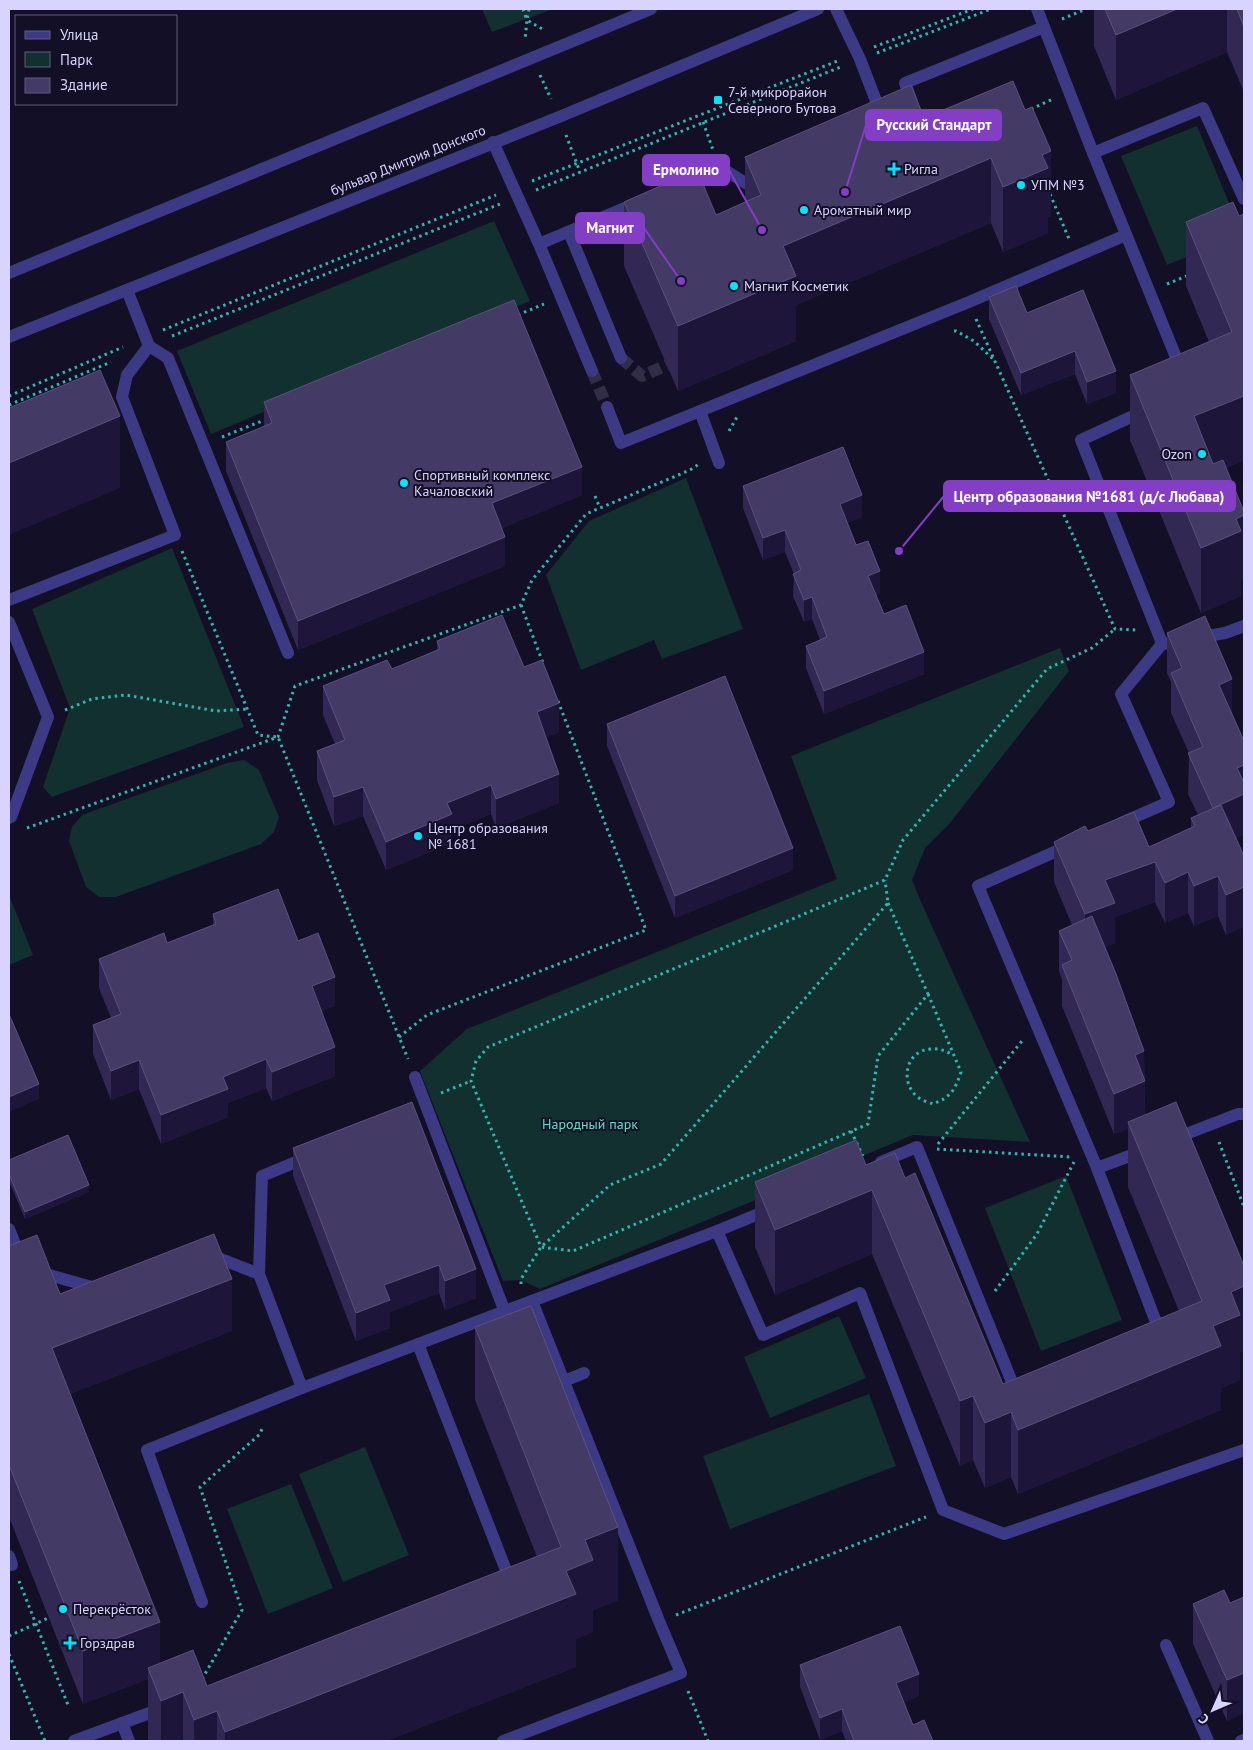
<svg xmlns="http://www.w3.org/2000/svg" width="1253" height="1750" font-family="'PT Sans',sans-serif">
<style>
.green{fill:#12302f}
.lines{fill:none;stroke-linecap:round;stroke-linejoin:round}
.minor-tunnel{stroke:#312d47;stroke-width:12;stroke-dasharray:12 6;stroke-linecap:butt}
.path{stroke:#2fb8b0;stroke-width:3;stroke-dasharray:2.5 4;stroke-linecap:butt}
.minor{stroke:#3d3a85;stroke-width:12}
.wall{fill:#312854}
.shaded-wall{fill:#1d163a}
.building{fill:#433a66;stroke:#5a527e}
.poi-dot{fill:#00e5ff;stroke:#130f26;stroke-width:2}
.labels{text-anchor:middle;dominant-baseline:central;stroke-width:4;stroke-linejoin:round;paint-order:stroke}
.poi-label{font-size:14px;fill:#d9d4ff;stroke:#130f26;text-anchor:start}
.street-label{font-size:14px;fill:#d9d4ff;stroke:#130f26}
.park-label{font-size:14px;fill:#5fe0c0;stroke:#130f26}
.leader{fill:none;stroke:#843dc5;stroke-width:2}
.callout-dot{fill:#843dc5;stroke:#130f26;stroke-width:2}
.callout{fill:#843dc5;stroke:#843dc5;stroke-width:2}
.callout-label{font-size:15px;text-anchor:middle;font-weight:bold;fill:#fff}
</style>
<rect width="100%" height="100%" fill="#130f26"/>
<g class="green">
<path d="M482,9h71l-61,23z"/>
<path d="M1197,126l45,108 -75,31 -46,-109z"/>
<path d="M494,221l36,80 -319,133 -34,-83z"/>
<path d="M686,478l57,151 -81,30 -8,-19 -73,30 -35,-95 43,-54z"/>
<path d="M172,548l72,179 -192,70 -9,-10 27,-79 -38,-99z"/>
<path d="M1060,648l9,23 -119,152 -25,25 -13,32 9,22 109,240 -117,-7 -373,154 -19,-9 -18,1 -83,-210 47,-42 370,-150 -46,-123z"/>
<path d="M244,760l15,10 20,47 -5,15 -13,12 -145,53h-17l-13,-10 -17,-46 3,-14 10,-12 145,-52z"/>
<path d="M9,895l24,60 -24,10z"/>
<path d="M1066,1176l56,144 -81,31 -56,-143z"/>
<path d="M839,1316l27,62 -96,40 -26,-61z"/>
<path d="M869,1394l27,72 -166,63 -27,-73z"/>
<path d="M365,1447l44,108 -66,27 -44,-108z"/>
<path d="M291,1484l42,104 -65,26 -41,-105z"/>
</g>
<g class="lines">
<g class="minor-tunnel">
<path d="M621,358l21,18 25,-11"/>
<path d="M592,371l15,36"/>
</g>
<g class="path">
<path d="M523,9l4,11 -2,20"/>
<path d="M529,9l-2,11 17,10"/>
<path d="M1062,19l24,-10"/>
<path d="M874,47l99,-38"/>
<path d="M877,53l114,-44"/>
<path d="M540,75l11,24"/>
<path d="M1031,109l22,-10"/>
<path d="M703,122l10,28"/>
<path d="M566,135l14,37"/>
<path d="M532,181l308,-121"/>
<path d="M536,190l307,-124"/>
<path d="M1050,194l19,45"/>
<path d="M1167,284l22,-9"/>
<path d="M518,315l26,-11"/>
<path d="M976,319l139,310 21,1"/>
<path d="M163,330l333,-135"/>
<path d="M954,331h2l18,10 20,19"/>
<path d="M172,336l328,-132"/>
<path d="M9,396l114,-49"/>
<path d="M9,405l102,-43"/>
<path d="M729,431l8,-14"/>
<path d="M222,437l45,-18"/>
<path d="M595,496l5,12"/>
<path d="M1061,508l22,-11"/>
<path d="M182,551l76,184 20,2 130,322"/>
<path d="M521,605l22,58"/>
<path d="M65,710l27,-11 34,-4 90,16 32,-2"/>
<path d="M27,828l251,-91 17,-51 226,-81 11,-25 54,-66 104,-44 9,-6"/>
<path d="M888,903l40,91 -50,62 -10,68 -295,127 -32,-4 -70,-166 5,-20 12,-14 397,-167 18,-40 144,-171 45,-21 23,-19"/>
<path d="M928,994l33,78c-6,18 -10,25 -28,32 -4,-2 -10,-3 -14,-6 -20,-14 -14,-48 12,-49 8,-1 15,2 22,6"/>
<path d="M399,1037l28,-22 219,-85 -88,-229"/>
<path d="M441,1093l30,-12"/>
<path d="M851,1131l12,25"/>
<path d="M1219,1142l25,65"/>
<path d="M938,1144l84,-103"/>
<path d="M937,1149l134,8"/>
<path d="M521,1284v-5l20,-32 69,-62 51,-21 227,-261 -3,-23"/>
<path d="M995,1291l42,-57 37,-72"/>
<path d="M19,1581l49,124"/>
<path d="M676,1615l250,-98"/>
<path d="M9,1636l39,-18"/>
<path d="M9,1654l36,87"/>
<path d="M202,1679l40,-69 -42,-123 60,-53 3,-8"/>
<path d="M688,1691l20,50"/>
</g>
<g class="minor">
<path d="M836,9l24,50 21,55"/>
<path d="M1037,9l56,144 110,-45 41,91"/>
<path d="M912,102l-7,-19 139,-56"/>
<path d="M493,142l46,102 53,127"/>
<path d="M1093,153l89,219"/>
<path d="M685,182l35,-15 27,17 14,-6"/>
<path d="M569,232l52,126"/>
<path d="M539,244l100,-42"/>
<path d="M9,273l642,-264"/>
<path d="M9,337l550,-220 259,-108"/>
<path d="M149,346l19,12 120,295"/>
<path d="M607,407l14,36 79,-32"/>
<path d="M1144,411l-63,29 79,198 2,6 7,-1"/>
<path d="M719,463l-19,-52 269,-109 157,-67"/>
<path d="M9,600l166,-65 -53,-138 5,-22 22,-29 -22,-56"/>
<path d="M9,622l39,95 -37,100 -2,1"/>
<path d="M1196,638l29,-5 19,-7"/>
<path d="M1121,823l48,-21 -48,-108 41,-50"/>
<path d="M1068,846l-90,40 119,282"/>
<path d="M415,1077l90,235"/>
<path d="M1173,1139l65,-25h6"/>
<path d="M1143,1151l-46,17 64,167"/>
<path d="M881,1162l36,-15 101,250"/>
<path d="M771,1209l-54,22 46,104 97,-42 83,217 61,24 240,-84"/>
<path d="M9,1229l12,30"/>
<path d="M209,1263l12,-4 38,15 43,114 116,-44"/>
<path d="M9,1274l15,-6 75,21"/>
<path d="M259,1274l3,-98 46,-19"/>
<path d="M564,1381l20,-8"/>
<path d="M9,1556l3,9"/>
<path d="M502,1580l7,-2 -91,-234 299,-113"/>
<path d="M202,1602l-55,-152 155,-62"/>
<path d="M1166,1645l42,96"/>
<path d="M122,1723l7,18"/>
<path d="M74,1741l89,-33"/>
<path d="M503,1741l178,-68 -22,-52 -127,-320"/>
<path d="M1241,1741l3,-1"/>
</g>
</g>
<g class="wall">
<path d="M1094,9h150v83l-17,-40 -111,48 -22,-54z"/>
<path d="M1013,81l38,135 -3,1v16l-45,19 -12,-29 -195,82v36l-118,50 -54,-125v-64l92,13 29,-13v-45l179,-39z"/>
<path d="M1244,214v246l-18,8 15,113v15l-40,17 -71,-173v-65l79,-33 -23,-56v-64l53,-6z"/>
<path d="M1083,290l33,103 -29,11 -12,-30 -54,21 -32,-76v-22l38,16z"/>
<path d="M264,402l318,93 -80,33 3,38 -207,84 -72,-179v-29l38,-15z"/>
<path d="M743,486l119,31 -15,6 9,22 24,48 -4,2 8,19 40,60 -100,40 -18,-46v-22l14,-6 -8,-21 -8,3 -11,-26 1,-22 -9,-22 -22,8 -20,-52z"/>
<path d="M1167,633l65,81 12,27v93l-8,4 -10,97 -8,-19 -24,10 -6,-13 -23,10 -10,-21 -40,15v26l-10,4 39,104 1,64 99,151v85l-4,1v28l-19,8v22l-203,84 -7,-17 -26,11 -12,-28 -13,6 -88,-212 -97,41 -20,-48v-65l111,-17 39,13 98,206 176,-73 -51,-124v-58l-14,5 -52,-128v-27l-3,-8v-40l13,-6 -18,-43v-40l34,-11 61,16 42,-19v-10l7,-3 -10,-21 1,-41 -18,-40v-31l-4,-9z"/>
<path d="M437,641l87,26 35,65 -13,5 13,66 -63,25 -5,-14 -39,16v13l-66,27 -23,-54 -29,10 -17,-46v-29l18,-7 -12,-29v-29l69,-17 45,-18z"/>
<path d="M607,724l186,146 -118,48 -68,-172z"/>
<path d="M213,914l85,27 37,65 -14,5 14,65 -63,25 -6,-13 -38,15v14l-67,27 -22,-55 -28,11 -18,-46v-29l18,-7 -12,-30v-29l68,-16 46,-18z"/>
<path d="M412,1102l64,196 -31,12 -6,-17 -49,19v16l-34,13 -63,-165v-28z"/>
<path d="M9,1160l80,32 -64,27 -16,-38z"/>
<path d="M9,1246l51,48 172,37 -162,63 90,269 47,23 330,-129 -62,-157v-73l143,273 -25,10v22l-17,7v28l-190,74h-238v-62l-65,25 -74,-187z"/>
<path d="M1244,1597v116l-17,8 -34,-77v-40l37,-1z"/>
<path d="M800,1665l119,31 -15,6 9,23 20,16h-87l-4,-10 -22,9 -20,-53z"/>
</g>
<g class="shaded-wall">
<path d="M1177,9h50v43l-111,48v-65z"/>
<path d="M1051,151v65l-3,1v16l-45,19v-65l39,-32z"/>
<path d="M991,158v65l-195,82v36l-118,50v-65l105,-80z"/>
<path d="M1075,351v23l-54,21v-22z"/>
<path d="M1116,371v22l-29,11v-22z"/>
<path d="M1244,396v64l-50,21v-65z"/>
<path d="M120,416v72l-111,47v-72z"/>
<path d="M582,467v28l-90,37v-29z"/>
<path d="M862,495v22l-22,9v-22z"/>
<path d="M1244,515v65l-3,1v15l-40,17v-65l35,-29z"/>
<path d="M785,530v22l-22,8v-22z"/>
<path d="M505,537v29l-207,84v-29z"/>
<path d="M880,571v22l-12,5v-22z"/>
<path d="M812,597v22l-8,3v-22z"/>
<path d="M924,652v22l-100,40v-23z"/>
<path d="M1232,679v40l-13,-34z"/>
<path d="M559,703v29l-22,9v-29z"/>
<path d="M1244,765v69l-31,14v-40l24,-40z"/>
<path d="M559,774v29l-63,25v-29z"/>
<path d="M491,785v29l-39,16v13l-66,27v-28l61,-39z"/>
<path d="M363,787v29l-29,10v-29z"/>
<path d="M793,848v22l-118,48v-22z"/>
<path d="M1155,862v40l-40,15v26l-30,12v-41l20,-34z"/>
<path d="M1188,872v41l-23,10v-40z"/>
<path d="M1218,876v40l-24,10v-40z"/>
<path d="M1244,887v40l-18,8v-40z"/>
<path d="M335,977v29l-23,9v-29z"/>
<path d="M335,1047v29l-63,25v-29z"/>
<path d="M1144,1051l1,71h-17v7l-14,5v-40l21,-39z"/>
<path d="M266,1059v29l-38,15v14l-67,27v-29l62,-38z"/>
<path d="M139,1060v29l-28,11v-29z"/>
<path d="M39,1084v15l-30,13v-15z"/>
<path d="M89,1185v7l-64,27v-7z"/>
<path d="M872,1190v64l-97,41v-65z"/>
<path d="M439,1265v28l-49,19v16l-34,13v-28l28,-28z"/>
<path d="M476,1269v29l-31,12v-29z"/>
<path d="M232,1279v52l-180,70v-53z"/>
<path d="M1244,1286v65l-4,1v28l-19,8v22l-203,84v-64l195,-104 18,-34z"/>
<path d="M973,1396v64l-13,6v-65z"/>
<path d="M1011,1412v65l-26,11v-65z"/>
<path d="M618,1527v73l-25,10v22l-17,7v28l-190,74h-161v-9l341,-161 19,-31z"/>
<path d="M160,1622v52l-12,-6v11l-65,25v-53z"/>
<path d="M1244,1673v40l-17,8v-41z"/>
<path d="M919,1674v22l-23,9v-22z"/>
<path d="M183,1692v49h-22v-40z"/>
<path d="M842,1709v22l-22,9v-22z"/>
<path d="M217,1711v30h-23v-21z"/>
</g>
<g class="building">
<path d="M1105,9h72l-61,26z"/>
<path d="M1237,9h7v18z"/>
<path d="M1013,81l12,29 7,-3 19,44 -9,4 6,13 -45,19 -12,-29 -208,88 13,30 -118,50 -54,-124 73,-32 19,45 45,-20 -16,-38 166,-72 13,33z"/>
<path d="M1233,202l6,14 5,-2v182l-50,20 19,48 10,-4 21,52v3l-8,4 5,12 -40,17 -71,-173 102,-43 -46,-110z"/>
<path d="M1016,286l11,27 56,-23 33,81 -29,11 -12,-31 -54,22 -32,-76z"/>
<path d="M514,300l68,167 -90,36 13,34 -207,84 -72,-179 46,-19 -8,-21z"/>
<path d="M100,370l20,46 -111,47v-55z"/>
<path d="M843,447l19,48 -22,9 16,41 12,-4 12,30 -12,5 16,38 22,-9 18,47 -100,39 -18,-45 21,-9 -15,-40 -8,3 -11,-26 8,-4 -16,-40 -22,8 -20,-52z"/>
<path d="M502,615l22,52 18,-7 17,43 -22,9 22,62 -63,25 -5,-14 -44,18 5,11 -66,28 -23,-55 -29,10 -17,-46 28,-11 -22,-54 64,-26 5,9 48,-20 -3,-8z"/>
<path d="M1205,616l27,63 -13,6 25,56v24l-7,3 7,15v11l-31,14 -25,-55 15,-6 -32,-74 11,-5 -15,-35z"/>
<path d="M725,676l68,172 -118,48 -68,-172z"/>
<path d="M1221,805l23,51v31l-18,8 -8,-19 -24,10 -6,-14 -23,11 -10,-21 -50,18 10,23 -30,11 -31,-72 31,-16 3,5 46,-19 15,35 46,-21 -4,-8z"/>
<path d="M278,889l20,52 20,-8 17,44 -23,9 23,61 -63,25 -6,-13 -43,18 5,12 -67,26 -22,-55 -28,11 -18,-46 28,-11 -22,-55 65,-26 3,10 49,-19 -3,-10z"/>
<path d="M1092,916l24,58 28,77 -9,4 10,26 -31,13 -52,-129 10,-5 -13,-29z"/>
<path d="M9,1014l30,70 -30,13z"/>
<path d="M412,1102l64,167 -31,12 -6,-16 -55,20 6,15 -34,13 -63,-165z"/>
<path d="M1176,1102l68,164v20l-13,6 9,23 -27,11 8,20 -203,84 -7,-18 -26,11 -12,-27 -13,5 -88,-211 -97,40 -20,-48 101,-42 10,25 29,-12 10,25 10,-5 88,211 199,-83 -74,-179z"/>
<path d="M68,1135l21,50 -64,27 -16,-38v-14z"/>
<path d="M214,1234l18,45 -180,69 108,274 -77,29 -74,-186v-219l28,-11 23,59z"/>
<path d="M531,1306l87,221 -33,13 8,20 -27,11 10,23 -351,138 -8,-21 -23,9 -11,-28 -22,9 -13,-33 45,-18 14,36 354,-139 -86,-220z"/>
<path d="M1224,1590l6,13 14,-6v76l-17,7 -34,-76z"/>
<path d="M900,1626l19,48 -23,9 17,42 11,-5 9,21h-79l-12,-32 -22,9 -20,-53z"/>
</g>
<g class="poi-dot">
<rect x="713" y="95" width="10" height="10" rx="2.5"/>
<path d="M891.5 161.5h5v5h5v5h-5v5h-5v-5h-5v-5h5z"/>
<circle cx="1021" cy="185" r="5"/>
<circle cx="804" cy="210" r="5"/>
<circle cx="734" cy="286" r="5"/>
<circle cx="1202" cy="454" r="5"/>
<circle cx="404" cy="483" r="5"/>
<circle cx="418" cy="836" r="5"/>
<circle cx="63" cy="1609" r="5"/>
<path d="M67.5 1635.5h5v5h5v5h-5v5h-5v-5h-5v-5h5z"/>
</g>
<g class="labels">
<g class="poi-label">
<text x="728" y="92">7-й микрорайон<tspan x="728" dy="16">Северного Бутова</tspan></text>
<text x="904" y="169">Ригла</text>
<text x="1031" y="185">УПМ №3</text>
<text x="814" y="210">Ароматный мир</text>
<text x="744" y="286">Магнит Косметик</text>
<text x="1192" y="454" text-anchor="end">Ozon</text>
<text x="414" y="475">Спортивный комплекс<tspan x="414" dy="16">Качаловский</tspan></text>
<text x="428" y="828">Центр образования<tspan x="428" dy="16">№ 1681</tspan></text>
<text x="73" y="1609">Перекрёсток</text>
<text x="80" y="1643">Горздрав</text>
</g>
<g class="street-label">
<text transform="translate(408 160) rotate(-22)">бульвар Дмитрия Донского</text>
</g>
<g class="park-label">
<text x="590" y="1124">Народный парк</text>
</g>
</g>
<path class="leader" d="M845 192L866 125M762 230L729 170M681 281L644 228M899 551L944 496"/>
<g class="callout-dot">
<circle cx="845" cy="192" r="5"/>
<circle cx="762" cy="230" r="5"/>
<circle cx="681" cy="281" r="5"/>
<circle cx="899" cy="551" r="5"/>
</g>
<g class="callout">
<rect x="866" y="110" width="135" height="30" rx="5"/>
<rect x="643" y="155" width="86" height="30" rx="5"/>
<rect x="576" y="213" width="68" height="30" rx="5"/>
<rect x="944" y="481" width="291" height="30" rx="5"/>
</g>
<g class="callout-label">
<text x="934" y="130">Русский Стандарт</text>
<text x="686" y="175">Ермолино</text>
<text x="610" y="233">Магнит</text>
<text x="1089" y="502">Центр образования №1681 (д/с Любава)</text>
</g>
<rect width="1253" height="1750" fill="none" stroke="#d9d4ff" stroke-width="20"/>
<rect x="15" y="15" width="162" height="90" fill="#130f26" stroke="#625e7d"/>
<rect x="25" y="31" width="25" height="8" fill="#3d3a85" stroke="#625e7d"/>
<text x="60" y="40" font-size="15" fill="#d9d4ff">Улица</text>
<rect x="25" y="52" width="25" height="15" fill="#12302f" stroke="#625e7d"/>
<text x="60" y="65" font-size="15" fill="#d9d4ff">Парк</text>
<rect x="25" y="78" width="25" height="15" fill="#433a66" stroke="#625e7d"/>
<text x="60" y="90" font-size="15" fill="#d9d4ff">Здание</text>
<g transform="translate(1213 1710) rotate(225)" stroke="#130f26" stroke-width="4" paint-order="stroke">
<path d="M0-4L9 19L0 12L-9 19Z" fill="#d9d4ff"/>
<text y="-8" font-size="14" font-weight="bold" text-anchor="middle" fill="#d9d4ff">С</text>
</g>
</svg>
